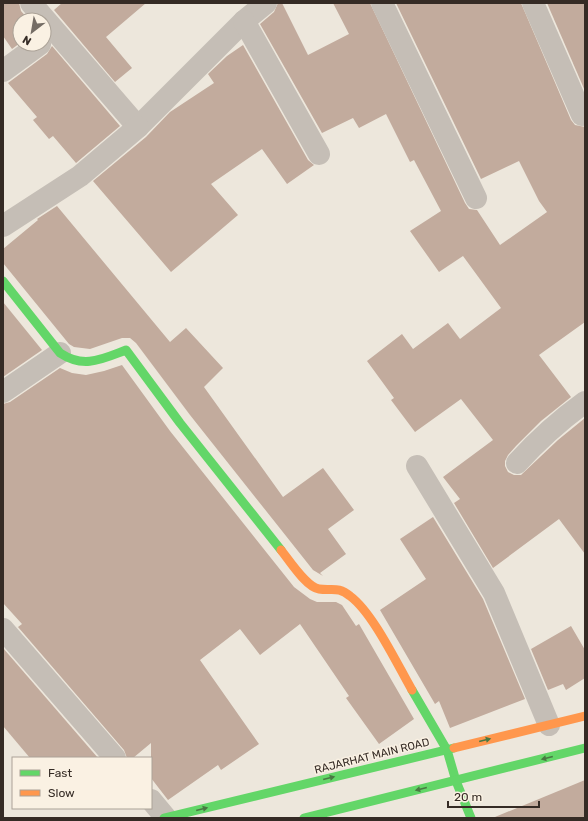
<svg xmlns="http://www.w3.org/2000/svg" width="588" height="821" font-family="Rubik,sans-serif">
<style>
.building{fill:#c2ab9d}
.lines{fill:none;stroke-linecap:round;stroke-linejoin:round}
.street{stroke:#c5beb6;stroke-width:22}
.fast{stroke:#63d668;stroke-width:9}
.slow{stroke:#ff974d;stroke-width:9}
.oneway{fill:#4a7843}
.labels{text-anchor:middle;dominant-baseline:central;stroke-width:3;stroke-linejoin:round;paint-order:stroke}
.street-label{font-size:11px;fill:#352b25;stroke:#faf1e3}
</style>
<rect width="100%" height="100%" fill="#ede7dc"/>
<g class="building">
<path d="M3,3h16l2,8 8,9h-9v23l-8,6 -9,-13z"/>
<path d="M62,3h84l-40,34 26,31 -17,14 -61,-72z"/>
<path d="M278,3h4l26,52 41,-21 -16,-31h37l95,200 4,6 8,1 23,35 47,-33 -8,-11 -20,-40 -38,18 -85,-176h125l50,117 4,5 10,2v195l-46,33 32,42 -30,24 -25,25 -8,9 -3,6v5l3,6 6,3h7l37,-35 27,-22v136l-26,-35 -66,49 -39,-65 6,-4 -17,-22 50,-37 -32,-41 -46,33 -24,-32 3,-2 -27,-37 35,-27 11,15 35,-26 12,16 41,-31 -38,-52 -24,16 -29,-41 31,-20 -27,-51 -4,2 -24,-48 -27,14 -6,-10 -31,15 -62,-109 14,-12z"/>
<path d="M547,3h38v88z"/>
<path d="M243,45l65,115 6,5 -27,19 -25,-35 -51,35 27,31 -67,57 -78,-91 53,-44 24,-25 44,-29 -6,-9 19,-18z"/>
<path d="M52,46l68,80 -44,37 -23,-27 -4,3 -16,-19 4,-3 -29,-34 39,-29z"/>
<path d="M57,206l113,136 16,-14 37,40 -19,19 79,110 40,-29 31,42 -26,19 18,25 -26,19 3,3 -10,-6 -123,-155 -54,-72 -6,-5h-8l-32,11 -16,-2 -5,-3 -66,-81v-14l35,-29 -1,-1z"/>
<path d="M3,302l39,48 -39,27z"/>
<path d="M122,365l48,66 124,156 16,12 7,3h19l6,3 14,21 3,-2 55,95 -35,25 -33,-46 3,-2 -49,-72 -40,31 -20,-26 -40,31 59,84 -38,26 -3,-5 -50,35 -17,-22v-35l-18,15h-6l-3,-8 -106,-123 4,-3 -19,-21v-199l7,-2 50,-34 12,5 14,2 18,-4z"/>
<path d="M433,517l50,82 42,100 -75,29 -11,-27 -4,3 -55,-94 46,-31 -26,-40z"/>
<path d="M571,626l14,24v28l-19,12 -3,-6 -15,6 -17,-41z"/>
<path d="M3,648l95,110h-68l-27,-32z"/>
<path d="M585,780v38h-90v-1z"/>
</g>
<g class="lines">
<g class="street">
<path d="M31,3l107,124 106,-106 22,-18"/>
<path d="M382,3l94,195"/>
<path d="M533,3l49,112"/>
<path d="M244,21l75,133"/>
<path d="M3,71l37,-27"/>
<path d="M3,226l77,-50 58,-49"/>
<path d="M3,392l57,-39"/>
<path d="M517,463c21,-23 43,-43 68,-61"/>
<path d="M417,466l77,127 55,132"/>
<path d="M3,629l112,129"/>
<path d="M151,800l15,18"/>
</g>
<g class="fast">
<path d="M3,281l57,72c24,16 42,6 66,-3l54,73 101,127"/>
<path d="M412,690l35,60 9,31 15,37"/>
<path d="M164,818l290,-70"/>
<path d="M304,818l281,-70"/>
</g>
<g class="slow">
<path d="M281,550c8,10 25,37 38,39 13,2 19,-3 31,7 23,17 47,68 62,94"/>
<path d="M454,748l131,-32"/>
</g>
</g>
<defs><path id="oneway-solid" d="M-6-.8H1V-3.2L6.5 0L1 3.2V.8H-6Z"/></defs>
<g class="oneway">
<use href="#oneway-solid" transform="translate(485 740) rotate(-14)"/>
<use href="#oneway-solid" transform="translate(547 758) rotate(166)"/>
<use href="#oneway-solid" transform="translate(329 778) rotate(-14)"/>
<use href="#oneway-solid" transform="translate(421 789) rotate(166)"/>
<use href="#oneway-solid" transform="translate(202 809) rotate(-14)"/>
</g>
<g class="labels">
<g class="street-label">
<text transform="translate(372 756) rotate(-14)">RAJARHAT MAIN ROAD</text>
</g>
</g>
<rect width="588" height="821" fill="none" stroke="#352b25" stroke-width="8"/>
<rect x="12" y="757" width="140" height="52" fill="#faf1e3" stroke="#aba297"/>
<rect x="20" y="770" width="20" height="6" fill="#63d668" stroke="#aba297"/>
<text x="48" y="777" font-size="12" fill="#352b25">Fast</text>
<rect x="20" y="790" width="20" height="6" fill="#ff974d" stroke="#aba297"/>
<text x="48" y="797" font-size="12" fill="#352b25">Slow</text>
<g transform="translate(32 32) rotate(211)"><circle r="19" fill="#faf1e3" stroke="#aba297"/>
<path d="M0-3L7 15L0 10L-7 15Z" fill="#756d65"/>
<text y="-6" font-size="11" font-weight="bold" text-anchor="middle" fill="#352b25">N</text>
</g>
<path d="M448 801v6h91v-6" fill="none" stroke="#352b25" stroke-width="2"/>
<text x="454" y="801" font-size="12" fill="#352b25" stroke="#faf1e3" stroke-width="3" paint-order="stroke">20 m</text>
</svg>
